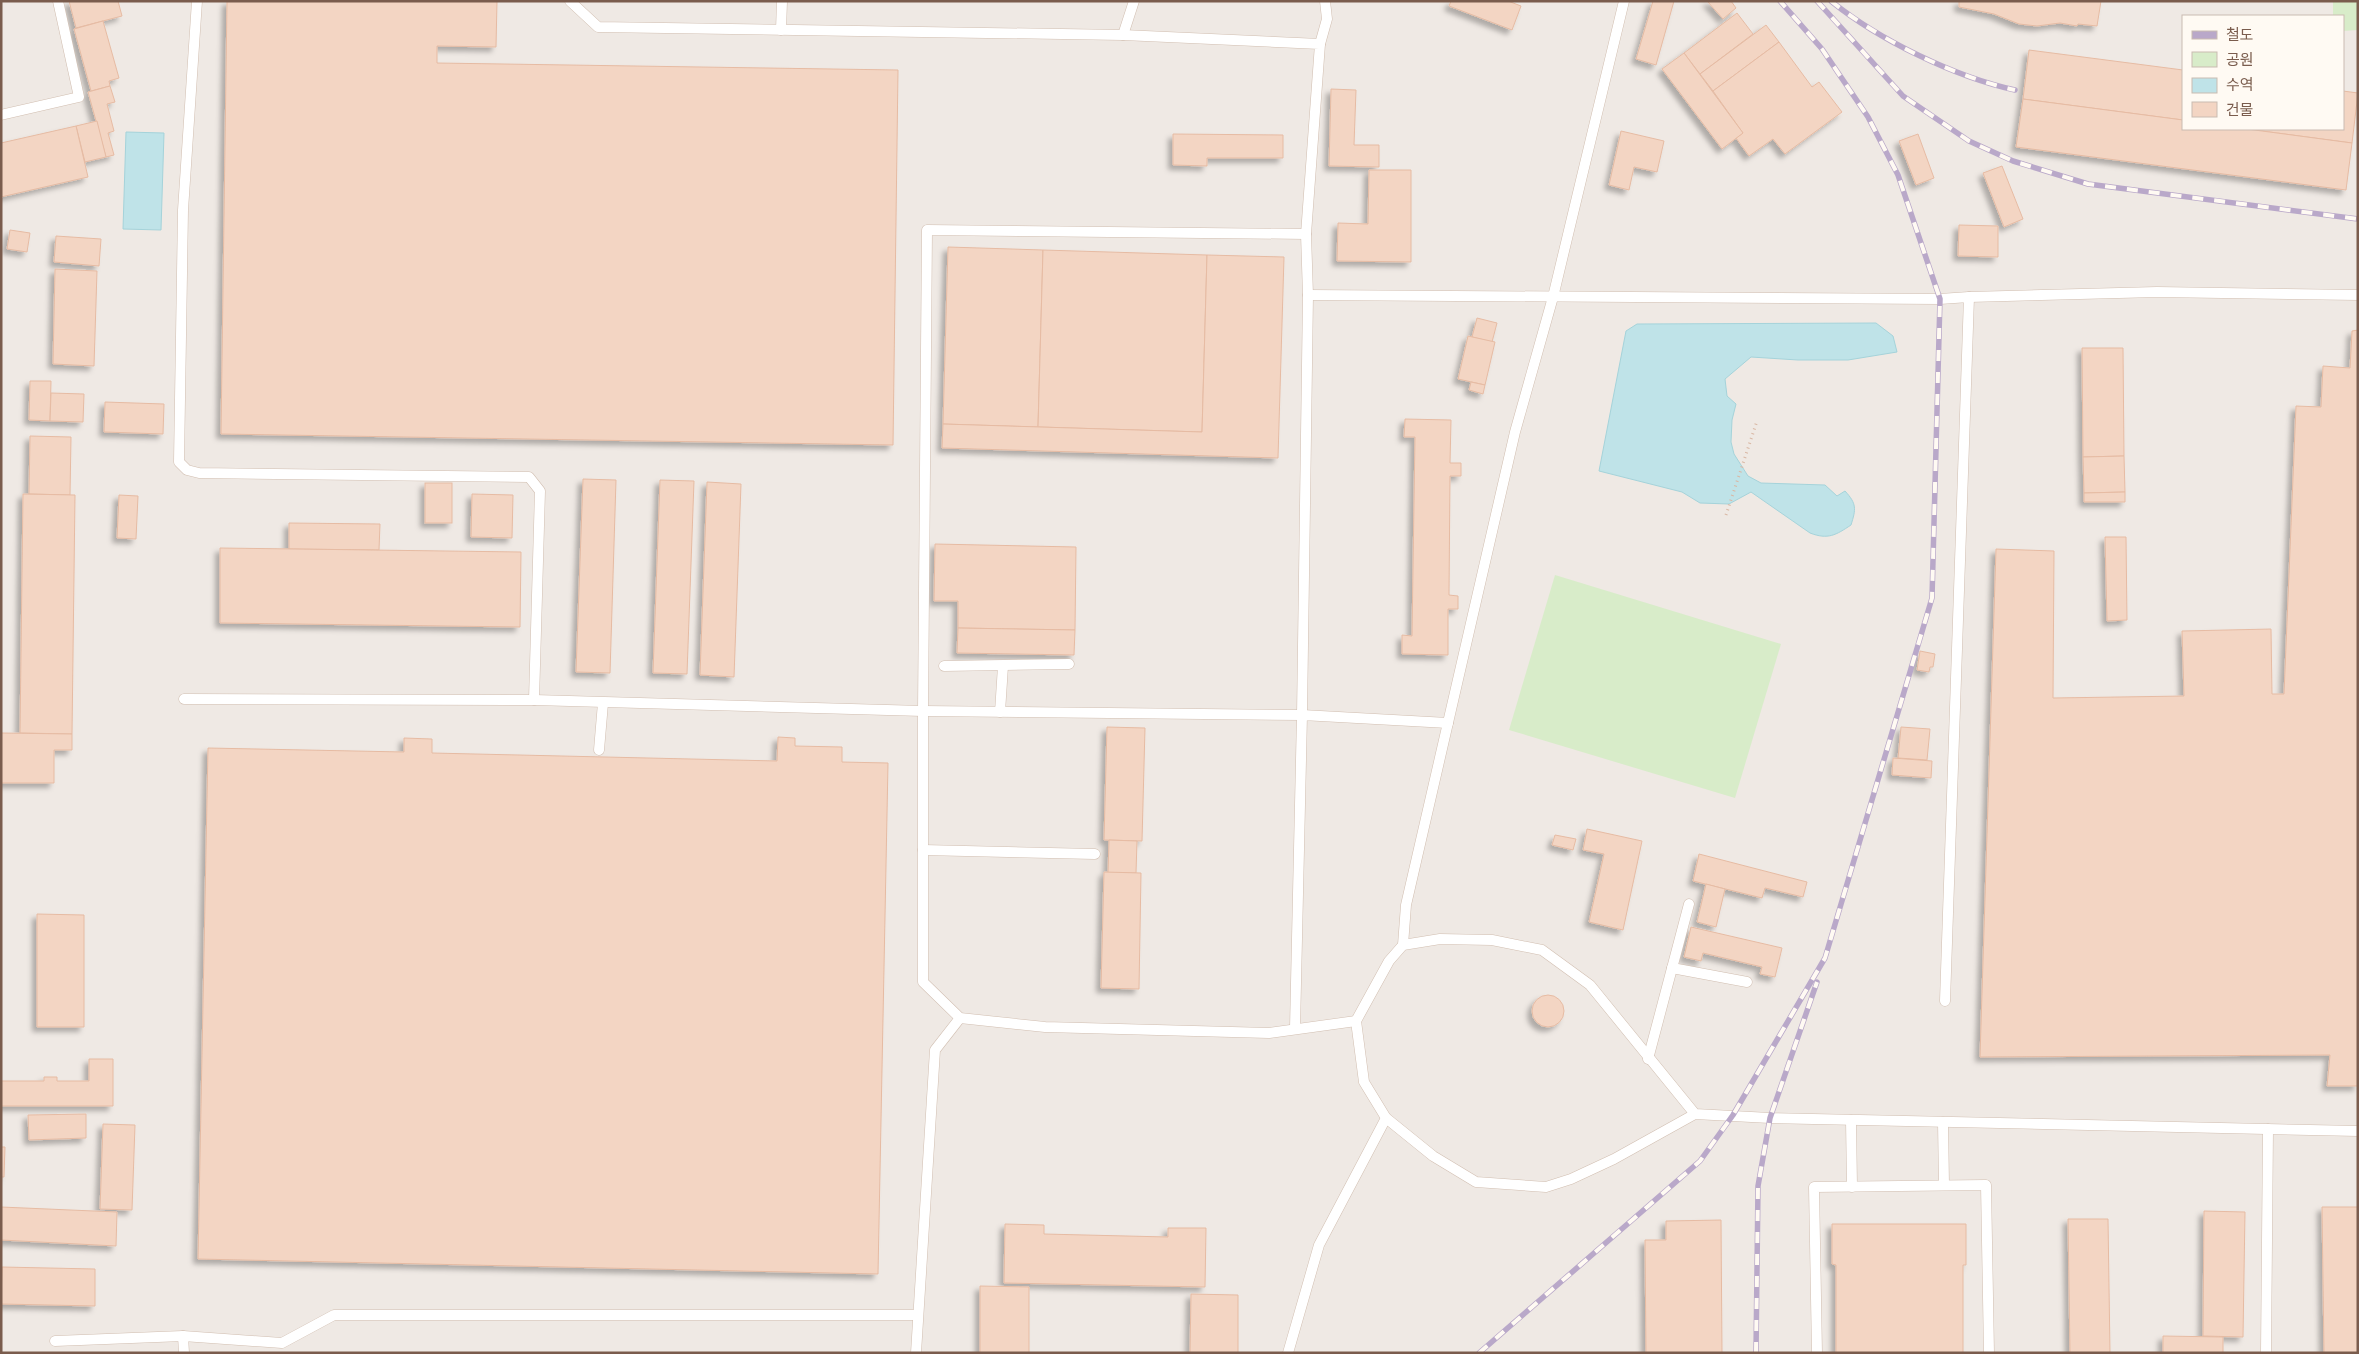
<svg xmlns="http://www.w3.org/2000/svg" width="2359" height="1354" font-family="'Alegreya Sans','Noto Sans KR',sans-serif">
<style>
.industrial{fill:#efe9e4;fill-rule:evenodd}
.green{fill:#d8ecc9}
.water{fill:#bfe3e8;stroke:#a5d3da}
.building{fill:#f3d5c3;stroke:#e6bba3;filter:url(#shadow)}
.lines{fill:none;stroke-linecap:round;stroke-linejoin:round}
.service-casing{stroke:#d1beb0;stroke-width:11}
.path{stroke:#d9b8a5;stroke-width:3;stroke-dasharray:1 4;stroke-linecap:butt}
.service{stroke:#fff;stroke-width:10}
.rail-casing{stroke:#b9a8c9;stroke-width:5.5}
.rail{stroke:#fffaf3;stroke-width:4;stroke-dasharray:11;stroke-linecap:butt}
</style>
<defs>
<filter id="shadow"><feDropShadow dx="-4.5" dy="4.5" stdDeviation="2.5" flood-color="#0004"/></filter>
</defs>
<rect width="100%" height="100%" fill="#fdf6ec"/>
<path class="industrial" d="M1,1h2357v1352h-2357zM2183,16h160v113h-160z"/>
<g class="green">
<path d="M2333,1h25v29l-15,1v-15h-10z"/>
<path d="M1555,575l226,69 -46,154 -226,-68z"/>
</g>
<g class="water">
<path d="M126,132l38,1 -3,97 -38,-1z"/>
<path d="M1876,323l17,13 4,16 -49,8h-50l-47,-3 -26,22 2,17 9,8 -4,16 -1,22 3,12 14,22 13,7 64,2 12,11 8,-5c12,13 11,18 6,34 -15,10 -23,15 -41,8l-59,-41 -22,12 -29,-1 -18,-11 -83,-21 27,-140 11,-7z"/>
</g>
<g class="building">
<path d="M69,1h49l4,15 -46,12z"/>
<path d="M227,1h270l-1,46 -59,-1v17l461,7 -5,375 -672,-11z"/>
<path d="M1451,1h57l13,5 -9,24 -63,-24z"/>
<path d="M1653,1h21l-18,64 -20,-6z"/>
<path d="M1707,1h24l5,7 -13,11z"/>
<path d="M1959,1h142l-4,25 -19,-2 -1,2 -17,-3 -23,3 -18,-2 -25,-10 -35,-7z"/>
<path d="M1737,13l16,21 -53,40 -16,-21z"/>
<path d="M103,21l16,57 -10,3 1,5 -19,5 -17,-62z"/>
<path d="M1766,25l13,17 -66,49 -13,-17z"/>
<path d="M1779,42l33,45 7,-5 23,30 -57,42 -12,-15 -24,17 -13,-18 7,-5 -30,-42z"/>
<path d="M2029,50l154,20v50l-160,-21z"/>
<path d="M1684,53l59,80 -21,16 -60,-80z"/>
<path d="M110,86l5,16 -8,2 7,27 -6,2 6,22 -8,2 -18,-65z"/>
<path d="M1331,89l25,1 -2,55h25v22l-50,-1z"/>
<path d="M2343,91l15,2 -6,50 -105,-14h96z"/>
<path d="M2023,99l160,21v9h64l105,14 -6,47 -330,-43z"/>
<path d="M97,121l9,36 -21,5 -9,-36z"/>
<path d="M76,126l12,51 -87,20v-54z"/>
<path d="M1621,131l43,10 -7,31 -23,-5 -5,23 -20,-5z"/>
<path d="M1173,134l110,1v23h-76v8l-34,-1z"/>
<path d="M1918,134l16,44 -18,7 -17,-44z"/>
<path d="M2002,166l21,53 -19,8 -21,-54z"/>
<path d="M1369,170h42v92l-74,-1 1,-38 30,1z"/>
<path d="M1959,225l39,1v31l-40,-1z"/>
<path d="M10,230l20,3 -3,19 -20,-3z"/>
<path d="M56,236l45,3 -2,27 -45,-4z"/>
<path d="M948,247l95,3 -5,177 -95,-3z"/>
<path d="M1043,250l164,5 -5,177 -164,-5z"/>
<path d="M1207,255l77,2 -6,201 -336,-10 1,-24 259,8z"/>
<path d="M55,269l42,2 -3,95 -41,-2z"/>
<path d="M1477,318l20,5 -5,19 -20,-5z"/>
<path d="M2358,330v756h-31l3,-31 -350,2 16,-508 58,2 -1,147 131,-2 -2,-65 89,-2 1,65h12l12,-288 25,1 2,-41 27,2 2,-37z"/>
<path d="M1468,336l27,6 -10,43 -27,-6z"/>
<path d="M2082,348h41l1,108 -41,1z"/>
<path d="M30,381h21l-1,40 -21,-1z"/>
<path d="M1471,382l14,3 -2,9 -14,-4z"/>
<path d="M51,393l33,1 -1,28 -33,-1z"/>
<path d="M105,402l59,2 -1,30 -59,-2z"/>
<path d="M1405,419l46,1 -1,43h11v13h-11l-1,119 9,1v13h-10v46l-46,-1v-19l10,1 3,-199h-11z"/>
<path d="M30,436l41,1 -1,58 -41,-1z"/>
<path d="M2124,456l1,36 -41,1 -1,-36z"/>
<path d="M583,479l33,1 -6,193 -34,-1z"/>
<path d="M660,480l34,1 -7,193 -34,-1z"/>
<path d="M707,482l34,2 -7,193 -34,-2z"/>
<rect x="425" y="483" width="27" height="40"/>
<path d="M2125,492v10h-41v-9z"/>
<path d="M23,494l52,1 -3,239 -52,-1z"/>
<path d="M472,494l41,1 -1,43 -41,-1z"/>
<path d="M119,495l19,1 -2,43 -19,-1z"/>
<path d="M289,523l91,1 -1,26 -90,-1z"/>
<path d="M2105,537h21l1,83 -20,1z"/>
<path d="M935,544l141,3 -1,83 -117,-2v-27h-24z"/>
<path d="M220,548l301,4 -1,75 -300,-4z"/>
<path d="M958,628l117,2 -1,25 -117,-2z"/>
<path d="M1920,651l15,3 -2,13h-3l-1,5 -12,-2z"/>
<path d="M1107,727l38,1 -3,113 -38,-1z"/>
<path d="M1901,727l29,2 -3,31 -29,-2z"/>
<path d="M1,733l71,1v16h-18v33h-53z"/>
<path d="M778,737l17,1v8l47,1v15l46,1 -10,511 -680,-15 10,-511 196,4v-14l28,1v14l345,8z"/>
<path d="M1893,758l39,3 -1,17 -39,-3z"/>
<path d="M1587,829l55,12 -19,89 -34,-8 15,-68 -21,-4z"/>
<path d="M1555,835l21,4 -3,11 -21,-5z"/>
<path d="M1109,840l28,1 -1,32h-28z"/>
<path d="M1699,854l108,28 -4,15 -38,-9 -3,10 -69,-17z"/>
<path d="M1104,872l37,1 -2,116 -38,-1z"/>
<path d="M1706,884l19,5 -9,38 -19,-5z"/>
<path d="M37,914l47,1v112h-47z"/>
<path d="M1691,927l91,21 -7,29 -15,-3 2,-7 -59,-14 -2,8 -17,-4z"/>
<circle cx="1548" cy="1011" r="16"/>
<path d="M89,1059h24v47h-112v-25h43v-4h13v4h32z"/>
<path d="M86,1114v24l-57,2 -1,-25z"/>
<path d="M103,1124l32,1 -3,85 -32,-1z"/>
<path d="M1,1147h4l-1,30h-3z"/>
<path d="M1,1207l116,5 -1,34 -115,-6z"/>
<path d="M2322,1207h36v146h-34z"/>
<path d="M2204,1211l41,1 -2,125 -40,-1z"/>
<path d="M2068,1219h40l2,134h-40z"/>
<path d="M1721,1220l1,133h-76l-1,-113h21v-19z"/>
<path d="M1005,1224l39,1v9l124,3v-9h38l-1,59 -201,-4z"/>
<path d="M1832,1224h134v41h-3v88h-127v-88l-4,-1z"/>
<path d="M2,1267l93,2v37l-94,-2z"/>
<path d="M980,1286l49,1v66h-49z"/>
<path d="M1191,1294l47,1v58h-48z"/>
<path d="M2163,1336l60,1v16h-60z"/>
</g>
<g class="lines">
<defs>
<g id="service">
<path d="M197,1l-14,209 -4,252 8,8 12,3 330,4 11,14 -6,209"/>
<path d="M781,30l1,-29"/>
<path d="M1123,35l11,-34"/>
<path d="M1320,44l7,-25 -2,-18"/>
<path d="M1,115l78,-18 -21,-96"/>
<path d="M1306,234l-379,-4 -4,481v271l37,36 85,9 224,6 87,-12"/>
<path d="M1308,295l632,4 29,-2 -24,704"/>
<path d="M1969,297l188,-5 201,3"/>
<path d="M944,666l125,-2"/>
<path d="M184,699l350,1 389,11 379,4 6,-420 -2,-61 14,-190 -197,-9 -525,-8 -28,-26"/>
<path d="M1000,712l3,-46"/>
<path d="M599,750l4,-47"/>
<path d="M923,850l172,4"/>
<path d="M1403,945l3,-40 109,-473 38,-135 71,-296"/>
<path d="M1672,968l75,14"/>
<path d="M1295,1028l7,-313 146,8"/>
<path d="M1648,1059l41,-155"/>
<path d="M1695,1114l-105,-129 -48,-35 -50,-10 -52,-1 -37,6 -14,16 -33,60 8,61 22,36 47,38 43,26 70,5 25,-8 43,-20 81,-45 75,4 588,13"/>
<path d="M1851,1120l1,67"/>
<path d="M1943,1122l1,63"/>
<path d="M183,1336l1,17"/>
<path d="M55,1341l128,-5 99,7 52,-28h583"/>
<path d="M916,1353l19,-303 25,-32"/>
<path d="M1288,1353l31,-108 67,-127"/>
<path d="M1817,1353l-3,-166 172,-2 3,168"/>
<path d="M2266,1353l2,-224"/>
</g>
</defs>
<use href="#service" class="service-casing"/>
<path class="path" d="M1726,515l31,-94"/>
<use href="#service" class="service"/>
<defs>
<g id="rail">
<path d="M1817,1l86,95 66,45 44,20 75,23 270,35"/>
<path d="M1831,1c48,39 124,76 184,89"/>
<path d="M1479,1353l221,-192 33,-46 92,-157 107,-360 8,-299 -42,-124 -30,-58 -46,-68 -42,-48"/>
<path d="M1756,1353l2,-167 12,-68 47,-136"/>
</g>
</defs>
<use href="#rail" class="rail-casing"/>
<use href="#rail" class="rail"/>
</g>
<rect width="2359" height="1354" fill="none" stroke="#7a5c4d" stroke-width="5"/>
<rect x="2182" y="15" width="162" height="115" fill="#fffaf3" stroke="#cabbb1"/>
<rect x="2192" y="31" width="25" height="8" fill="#b9a8c9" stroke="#cabbb1"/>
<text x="2226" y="40" font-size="15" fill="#7a5c4d">철도</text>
<rect x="2192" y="52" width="25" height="15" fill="#d8ecc9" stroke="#cabbb1"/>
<text x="2226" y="65" font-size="15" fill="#7a5c4d">공원</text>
<rect x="2192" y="78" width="25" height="15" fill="#bfe3e8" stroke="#cabbb1"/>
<text x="2226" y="90" font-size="15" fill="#7a5c4d">수역</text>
<rect x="2192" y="102" width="25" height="15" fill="#f3d5c3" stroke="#cabbb1"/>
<text x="2226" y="115" font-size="15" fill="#7a5c4d">건물</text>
</svg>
